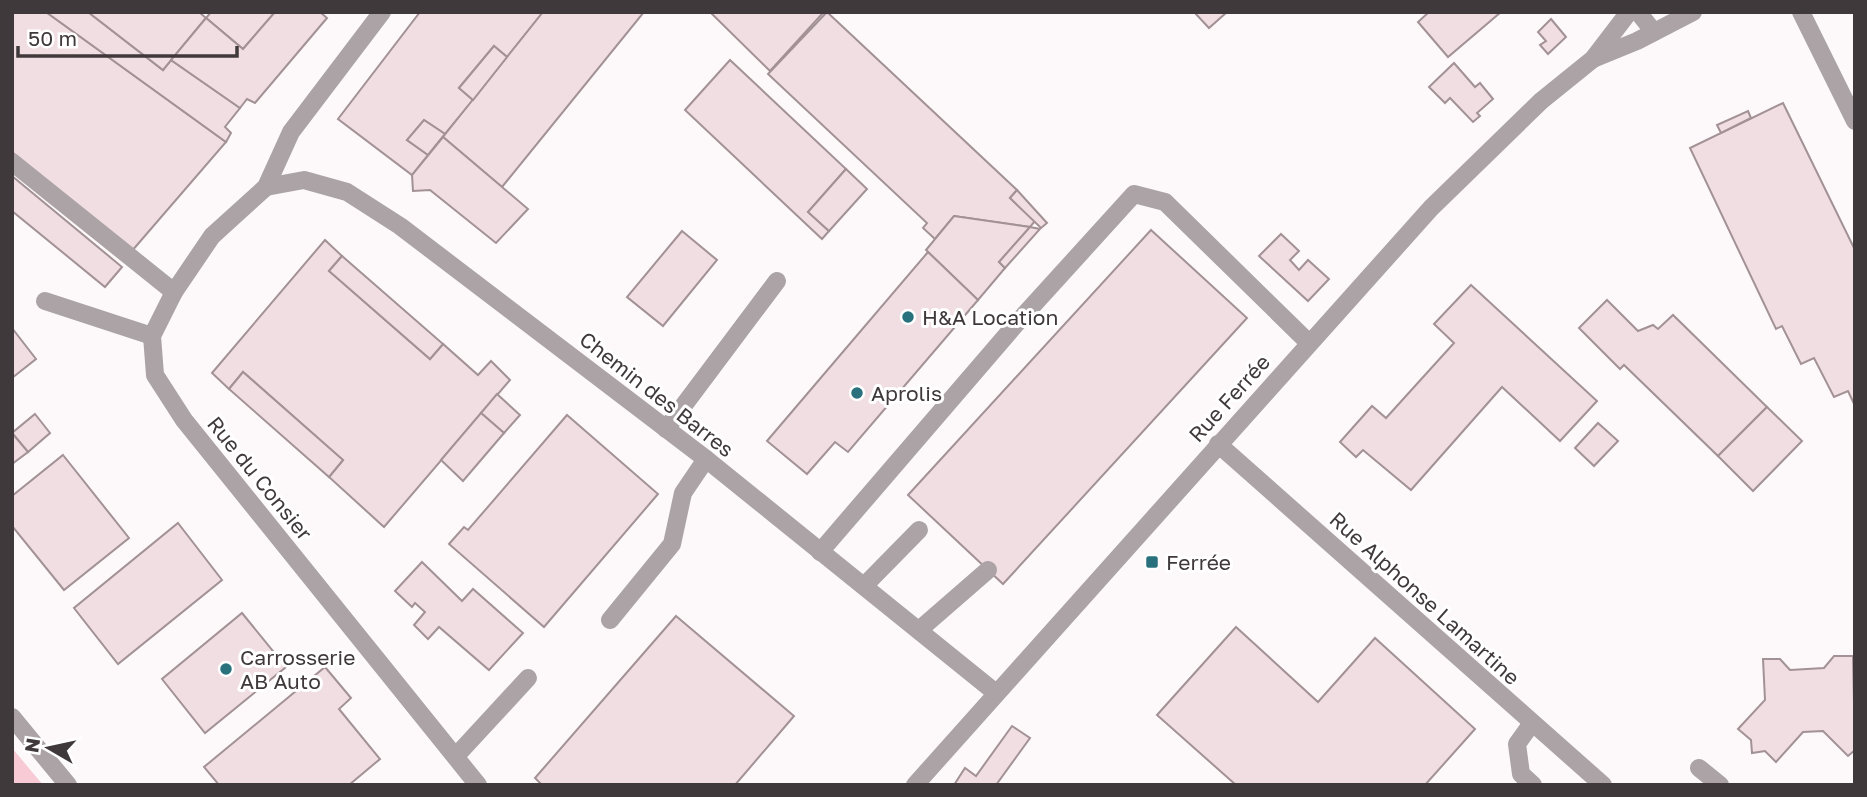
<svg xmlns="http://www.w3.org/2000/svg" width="1867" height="797" font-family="'Golos Text',sans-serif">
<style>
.green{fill:#f7cad6}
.building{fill:#f0dee2;stroke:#a29195;stroke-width:2}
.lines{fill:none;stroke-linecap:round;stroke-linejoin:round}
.minor{stroke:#aba3a5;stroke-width:18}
.poi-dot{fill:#29717d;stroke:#fff;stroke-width:2.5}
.labels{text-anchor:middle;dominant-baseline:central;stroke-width:6;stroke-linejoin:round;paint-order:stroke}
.poi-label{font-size:21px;fill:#40393b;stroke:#fff;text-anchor:start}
.street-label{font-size:21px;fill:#40393b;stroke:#fff}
</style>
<rect width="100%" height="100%" fill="#fdf9fa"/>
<path class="green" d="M12,748l31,37h-31z"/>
<g class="building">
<path d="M12,12h34l180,130 -95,110 -119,-100z"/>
<path d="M46,12h42l75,58 8,-10 69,48 -15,19 6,6 -5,9z"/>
<path d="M88,12h111l7,6 -43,52z"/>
<path d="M211,12h64l-32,37 -37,-31z"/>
<path d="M275,12h45l7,6 -72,85 -8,-4 -7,9 -69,-48 35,-42 37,31z"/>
<path d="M420,12h123l-36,45 -13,-11 -35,42 14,12 -28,34 -21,-14 -17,20 21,15 -16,20 -74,-56z"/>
<path d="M543,12h101l-142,175 -59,-50z"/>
<path d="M710,12h110l2,2 -52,57z"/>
<path d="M827,12l190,178 -7,8 25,23 -5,6 -76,-11 -19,23 -12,-11 4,-5 -159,-149z"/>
<path d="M1194,12h33l-18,16z"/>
<path d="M1429,12h72l-53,45 -30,-35z"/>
<path d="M1551,19l15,18 -18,17 -8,-9 6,-4 -8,-9z"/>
<path d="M494,46l13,11 -34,43 -14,-12z"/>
<path d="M730,60l116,109 -38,43 21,19 -7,8 -137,-129z"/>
<path d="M1454,63l21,24 5,-4 13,16 -16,14 3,3 -7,6 -23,-24 -5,5 -16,-16z"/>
<path d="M1783,103l72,147v156l-7,-15 -14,6 -20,-39 -13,6 -19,-38 -6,3 -86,-181z"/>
<path d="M1748,111l3,7 -30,15 -4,-8z"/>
<path d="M424,120l21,14 -17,21 -21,-15z"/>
<path d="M443,137l85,72 -32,34 -66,-53 -17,1 -1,-16z"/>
<path d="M846,169l21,20 -38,42 -21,-19z"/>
<path d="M12,176l110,91 -17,20 -93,-76z"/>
<path d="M1017,190l30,33 -6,5 -31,-30z"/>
<path d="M954,216l76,11 -31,35 6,6 -27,32 -52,-50z"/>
<path d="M1030,227l10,2 -35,39 -6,-6z"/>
<path d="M1151,230l96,88 -244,266 -95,-89z"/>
<path d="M682,231l35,29 -54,66 -36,-29z"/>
<path d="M1281,234l18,17 -9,9 9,10 9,-10 21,19 -21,22 -49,-45z"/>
<path d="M325,240l17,16 -13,15 101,88 13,-15 35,31 13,-14 19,19 -126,147 -55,-50 14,-17 -100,-88 -14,17 -17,-16z"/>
<path d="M928,252l50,48 -130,152 -13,-10 -28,32 -40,-33z"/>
<path d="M342,256l101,88 -13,15 -101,-88z"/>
<path d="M1471,285l126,116 -37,40 -58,-54 -91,103 -48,-40 -7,7 -16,-15 32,-36 14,12 68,-75 -20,-19z"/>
<path d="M1607,300l31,31 15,-6 5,4 15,-14 94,92 -49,49 -94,-91 -4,4 -41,-41z"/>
<path d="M12,328l24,31 -24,19z"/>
<path d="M243,372l100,88 -14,17 -100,-88z"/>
<path d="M497,394l23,21 -16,18 -23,-20z"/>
<path d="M1767,407l35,34 -49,50 -35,-35z"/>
<path d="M481,413l23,20 -41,48 -22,-21z"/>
<path d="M35,414l15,19 -22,19 -16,-19z"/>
<path d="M567,415l91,79 -114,133 -95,-83 15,-17 4,3z"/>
<path d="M1598,423l20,18 -24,25 -19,-18z"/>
<path d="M12,433l16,19 -16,12z"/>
<path d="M63,455l66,83 -65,52 -52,-64v-30z"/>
<path d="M178,523l44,57 -104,84 -44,-56z"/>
<path d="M422,562l40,39 11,-12 50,44 -34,37 -50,-43 -11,12 -14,-14 11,-13 -10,-9 -3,4 -17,-16z"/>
<path d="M242,613l44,54 -81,66 -43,-54z"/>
<path d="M676,616l118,100 -59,69h-193l-7,-7z"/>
<path d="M1236,627l82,75 57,-64 100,91 -50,56h-189l-79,-70z"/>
<path d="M1834,656h19l2,94 -7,6 -25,-25 -20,1 -27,30 -11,-11 -13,2 -1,-13 -13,-11 27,-29 -2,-41h17l10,11 34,-2z"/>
<path d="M325,667l26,31 -12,11 41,50 -31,26h-130l-15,-18z"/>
<path d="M1012,726l18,12 -34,47h-42l11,-17 11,8z"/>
</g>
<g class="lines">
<g class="minor">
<path d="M382,12l-91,120 -25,55 -54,49 -38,56 -22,44 3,39 29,45 294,365"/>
<path d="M1638,12l16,20"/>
<path d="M1801,12l54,109"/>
<path d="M1593,59l44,-18 56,-29"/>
<path d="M12,162l162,130"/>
<path d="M266,187l38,-7 43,12 53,34 306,233 290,234"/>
<path d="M45,301l107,35"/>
<path d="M666,429l111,-148"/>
<path d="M1218,444l385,341"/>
<path d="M820,552l196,-228 118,-130 31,8 144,141"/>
<path d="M864,586l55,-56"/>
<path d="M610,620l62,-76 11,-51 23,-34"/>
<path d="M919,630l69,-60"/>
<path d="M12,717l56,68"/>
<path d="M1532,723l-15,21 4,30 12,11"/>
<path d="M456,756l72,-78"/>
<path d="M1699,768l21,17"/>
<path d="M915,785l516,-577 110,-107 52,-42 36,-47"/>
</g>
</g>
<g class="poi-dot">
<circle cx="908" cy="317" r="7"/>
<circle cx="857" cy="393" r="7"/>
<rect x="1145" y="555" width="14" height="14" rx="3.5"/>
<circle cx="226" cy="669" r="7"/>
</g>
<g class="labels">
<g class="poi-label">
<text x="922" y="317">H&amp;A Location</text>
<text x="871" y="393">Aprolis</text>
<text x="1166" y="562">Ferrée</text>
<text x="240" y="657">Carrosserie<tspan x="240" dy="24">AB Auto</tspan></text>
</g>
<g class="street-label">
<text transform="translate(657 394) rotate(38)">Chemin des Barres</text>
<text transform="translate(1229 398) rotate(-48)">Rue Ferrée</text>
<text transform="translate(260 478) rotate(51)">Rue du Consier</text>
<text transform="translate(1425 598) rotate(42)">Rue Alphonse Lamartine</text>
</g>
</g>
<rect width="1867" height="797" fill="none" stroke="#40393b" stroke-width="28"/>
<g transform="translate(49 748) rotate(279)" stroke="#ffffff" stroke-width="5" paint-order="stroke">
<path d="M0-5L12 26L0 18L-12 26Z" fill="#40393b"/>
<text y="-10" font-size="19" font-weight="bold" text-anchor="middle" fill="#40393b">N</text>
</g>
<path d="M18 46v10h219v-10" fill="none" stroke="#40393b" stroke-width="3.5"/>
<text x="28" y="46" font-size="21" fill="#40393b" stroke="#ffffff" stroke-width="5" paint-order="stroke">50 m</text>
</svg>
